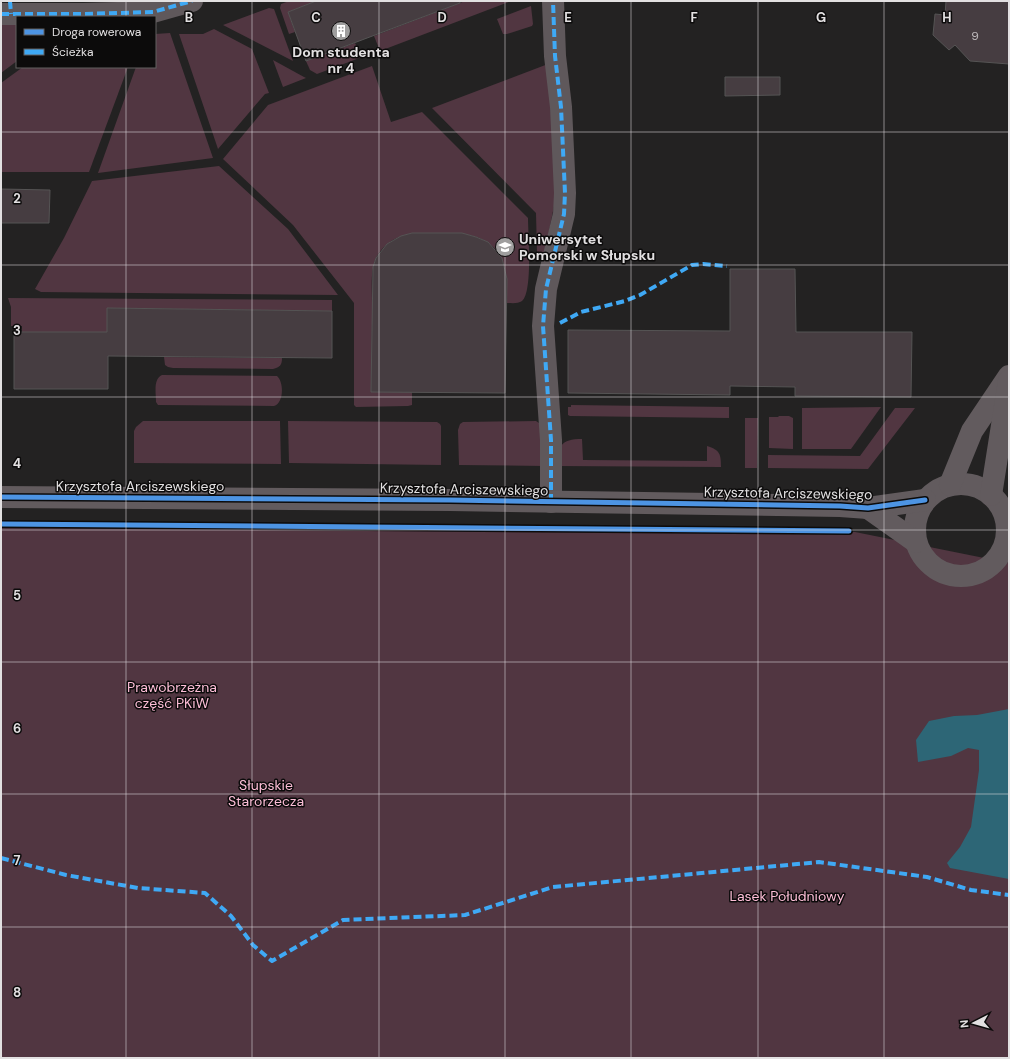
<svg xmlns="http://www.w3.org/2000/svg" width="1010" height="1059" font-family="'DM Sans',sans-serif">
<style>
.green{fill:#513641}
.water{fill:#2d6676}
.building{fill:#463d41;stroke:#555454}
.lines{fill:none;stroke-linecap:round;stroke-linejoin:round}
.street{stroke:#5f585b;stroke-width:22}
.secondary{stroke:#625b5e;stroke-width:22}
.quiet{stroke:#3fa9f5;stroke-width:4;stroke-dasharray:8 4;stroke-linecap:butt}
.cycleway-casing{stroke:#0c0b0b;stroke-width:8}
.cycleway{stroke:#4d94e3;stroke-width:5}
.grid{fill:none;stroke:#e2e0e1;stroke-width:1;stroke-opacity:0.55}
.labels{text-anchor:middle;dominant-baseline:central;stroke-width:3;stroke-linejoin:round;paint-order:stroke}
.number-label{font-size:12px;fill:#bbb7b9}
.poi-label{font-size:14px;font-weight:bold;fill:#e2e0e1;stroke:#0c0b0b}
.street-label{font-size:14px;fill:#e2e0e1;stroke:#0c0b0b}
.park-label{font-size:14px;fill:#fdbed7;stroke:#0c0b0b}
.grid-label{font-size:13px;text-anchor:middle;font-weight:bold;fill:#e2e0e1;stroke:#0c0b0b;stroke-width:3;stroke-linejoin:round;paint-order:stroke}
</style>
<rect width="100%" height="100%" fill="#232222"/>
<g class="green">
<path d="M289,1h27l-28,11 7,20 -6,2 -9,-26 1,-4z"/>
<path d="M465,1h46l-131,50 -6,-15z"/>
<path d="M531,6l2,18 -1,2 -25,8h-4l-6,-15z"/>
<path d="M269,8l5,1 19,52 -70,-36z"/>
<path d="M1,24h16v37l-16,12z"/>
<path d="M214,29l38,20 17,44 -4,1 -47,55 -39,-115h24z"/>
<path d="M170,33l43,125 -115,15 38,-106h19v-33z"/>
<path d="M355,43l7,14 -45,17 -7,-4 -4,-9z"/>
<path d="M273,60l31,17 2,1 -23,9z"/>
<path d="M548,64l8,132 -12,60 -2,3h-3l-1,-1 -1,-5 -1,-40 -104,-105z"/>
<path d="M372,66l19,56 31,-10 106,106c0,15 5,74 -6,83 -4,3 -11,2 -15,2 0,-18 1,-38 -11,-53 -18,-21 -47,-16 -72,-15 -7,0 -17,-1 -24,2 -10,3 -18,11 -23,19 -7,13 -5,32 -5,46h44v22h-44l-1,67 41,1v13l-4,1 -52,1 -2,-2v-102l-61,-78 -70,-66 45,-54z"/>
<path d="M23,67h105l-39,105h-88v-89z"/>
<path d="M219,166l69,63 50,66 -297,-3 -6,-3 29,-51 28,-57z"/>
<path d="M8,298l324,2v11l-225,-3v24h-85v-6h-11v-19z"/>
<path d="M164,357l118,1c0,7 -2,9 -9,11l-100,-1 -5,-1 -3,-2z"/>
<path d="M162,375l115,1c7,6 7,27 -3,30l-116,-1 -2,-3c0,-9 -3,-23 6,-27z"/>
<path d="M571,405l158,2v11l-159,-2 -2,-1v-8h3z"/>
<path d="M881,407l-30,42h-49v-41z"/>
<path d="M895,408h20l-47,61 -100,-1v-13l92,1z"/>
<path d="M779,416h10l4,2v31l-24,-1v-31h9z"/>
<path d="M745,418h13l-1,50h-12z"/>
<path d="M143,421h137l1,43 -147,-1v-32l2,-4z"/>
<path d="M288,421l149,1 3,2 1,2v39l-152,-2z"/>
<path d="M536,421l6,4 3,41 -86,-1 -1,-35 2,-6 3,-2z"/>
<path d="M582,439l1,21 124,1v-15c13,4 14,8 14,21l-165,-1c3,-20 4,-27 26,-27z"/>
<path d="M1,523l454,8 400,1 154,31v495h-1008z"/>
</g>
<path class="water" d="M1009,709v170l-59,-11 -3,-5 13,-16 11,-20 8,-57v-20l-11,-2 -17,8 -33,6 -2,-22 13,-19 25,-5 23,-1z"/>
<g class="building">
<path d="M316,1h144v2l-154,58 -18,-49z"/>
<path d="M946,1h63v63l-39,-3 -15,-16 -6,5 -16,-15 2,-21 10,1z"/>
<path d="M725,77h55v18l-55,1z"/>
<path d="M1,189l49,1 -1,33h-48z"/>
<path d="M412,233h50l14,4 12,5 14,16 5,21 -2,114 -134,-1 2,-125 3,-9 11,-14 14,-8z"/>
<path d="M730,269h65l1,63h116l-1,65 -116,-1v-9l-65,-1v9l-162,-2v-63l162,1z"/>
<path d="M107,308l225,3v47l-224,-2v33h-94v-57h93z"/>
</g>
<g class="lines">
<g class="street">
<path d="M1,14h82l70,-2 39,-11"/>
<path d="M551,502v-62l-8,-114 3,-37 18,-75 1,-21 -4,-86 -6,-51 -2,-55"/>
</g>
<g class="secondary">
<circle cx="961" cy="530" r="46"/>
<path d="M950,485l22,-54 37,-55"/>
<path d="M991,495l18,-114"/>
<path d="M1,497l449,3 390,6 28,2 57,-8"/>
<path d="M868,508l48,34"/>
</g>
<g class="quiet">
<path d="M10,1l1,13"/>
<path d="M1,14h82l70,-2 39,-11"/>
<path d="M560,323l21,-11 44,-11 15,-6 52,-30 11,-1 24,2"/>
<path d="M551,502v-62l-8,-114 3,-37 18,-75 1,-21 -4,-86 -6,-51 -2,-55"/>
<path d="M1,858l65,17 72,13 67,5 26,23 22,29 19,16 71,-41 122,-5 88,-28 266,-25 108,15 44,13 38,5"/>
</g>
<defs>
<g id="cycleway">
<path d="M1,497l449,3 390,6 28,2 57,-8"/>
<path d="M1,524l848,7"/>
</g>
</defs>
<use href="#cycleway" class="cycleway-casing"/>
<use href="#cycleway" class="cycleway"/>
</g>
<path class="grid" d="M126,1v16M252,1v1057M379,1v1057M505,1v1057M631,1v1057M758,1v1057M884,1v1057M126,67v991M1,132h1008M1,265h1008M1,397h1008M1,530h1008M1,662h1008M1,794h1008M1,927h1008"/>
<defs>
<symbol id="building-disc" viewBox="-11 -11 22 22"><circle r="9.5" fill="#9f9e9e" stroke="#0c0b0b"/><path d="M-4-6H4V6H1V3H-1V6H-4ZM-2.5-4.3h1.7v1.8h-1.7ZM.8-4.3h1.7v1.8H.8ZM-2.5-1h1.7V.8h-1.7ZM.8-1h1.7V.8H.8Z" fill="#fff"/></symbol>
<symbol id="university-disc" viewBox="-11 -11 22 22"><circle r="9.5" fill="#9f9e9e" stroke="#0c0b0b"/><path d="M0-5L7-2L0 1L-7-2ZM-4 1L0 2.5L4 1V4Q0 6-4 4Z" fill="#fff"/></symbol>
</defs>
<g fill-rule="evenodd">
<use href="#building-disc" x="330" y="20" width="22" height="22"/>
<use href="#university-disc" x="494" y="236" width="22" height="22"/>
</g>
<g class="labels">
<g class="number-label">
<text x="975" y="36">9</text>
</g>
<g class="poi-label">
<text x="341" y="52">Dom studenta<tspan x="341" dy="16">nr 4</tspan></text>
<text x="519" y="239" text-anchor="start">Uniwersytet<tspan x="519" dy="16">Pomorski w Słupsku</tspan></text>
</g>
<g class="street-label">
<text x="140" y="486">Krzysztofa Arciszewskiego</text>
<text transform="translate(464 489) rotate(1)">Krzysztofa Arciszewskiego</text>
<text transform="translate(788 493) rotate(1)">Krzysztofa Arciszewskiego</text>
</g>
<g class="park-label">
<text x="172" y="687">Prawobrzeżna<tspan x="172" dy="16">część PKiW</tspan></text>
<text x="266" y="785">Słupskie<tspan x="266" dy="16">Starorzecza</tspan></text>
<text x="787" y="896">Lasek Południowy</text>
</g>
</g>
<g class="grid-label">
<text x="189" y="22">B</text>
<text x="316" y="22">C</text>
<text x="442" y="22">D</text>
<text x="568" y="22">E</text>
<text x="694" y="22">F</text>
<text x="821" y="22">G</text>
<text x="947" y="22">H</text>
<text x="17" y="203">2</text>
<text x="17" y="335">3</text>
<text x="17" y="468">4</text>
<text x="17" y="600">5</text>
<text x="17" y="733">6</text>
<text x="17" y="865">7</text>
<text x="17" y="997">8</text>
</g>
<rect width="1010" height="1059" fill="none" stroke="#e2e0e1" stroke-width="4"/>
<rect x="16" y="16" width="140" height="52" fill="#0c0b0b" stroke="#626061"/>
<rect x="24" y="29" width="20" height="6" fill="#4d94e3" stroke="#626061"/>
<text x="52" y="36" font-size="12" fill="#e2e0e1">Droga rowerowa</text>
<rect x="24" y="49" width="20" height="6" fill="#3fa9f5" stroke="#626061"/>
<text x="52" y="56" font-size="12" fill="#e2e0e1">Ścieżka</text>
<g transform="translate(974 1023) rotate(264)" stroke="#0c0b0b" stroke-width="3" paint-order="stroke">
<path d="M0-3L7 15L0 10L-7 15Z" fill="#e2e0e1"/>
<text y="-6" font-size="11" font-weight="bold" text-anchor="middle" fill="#e2e0e1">N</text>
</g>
</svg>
